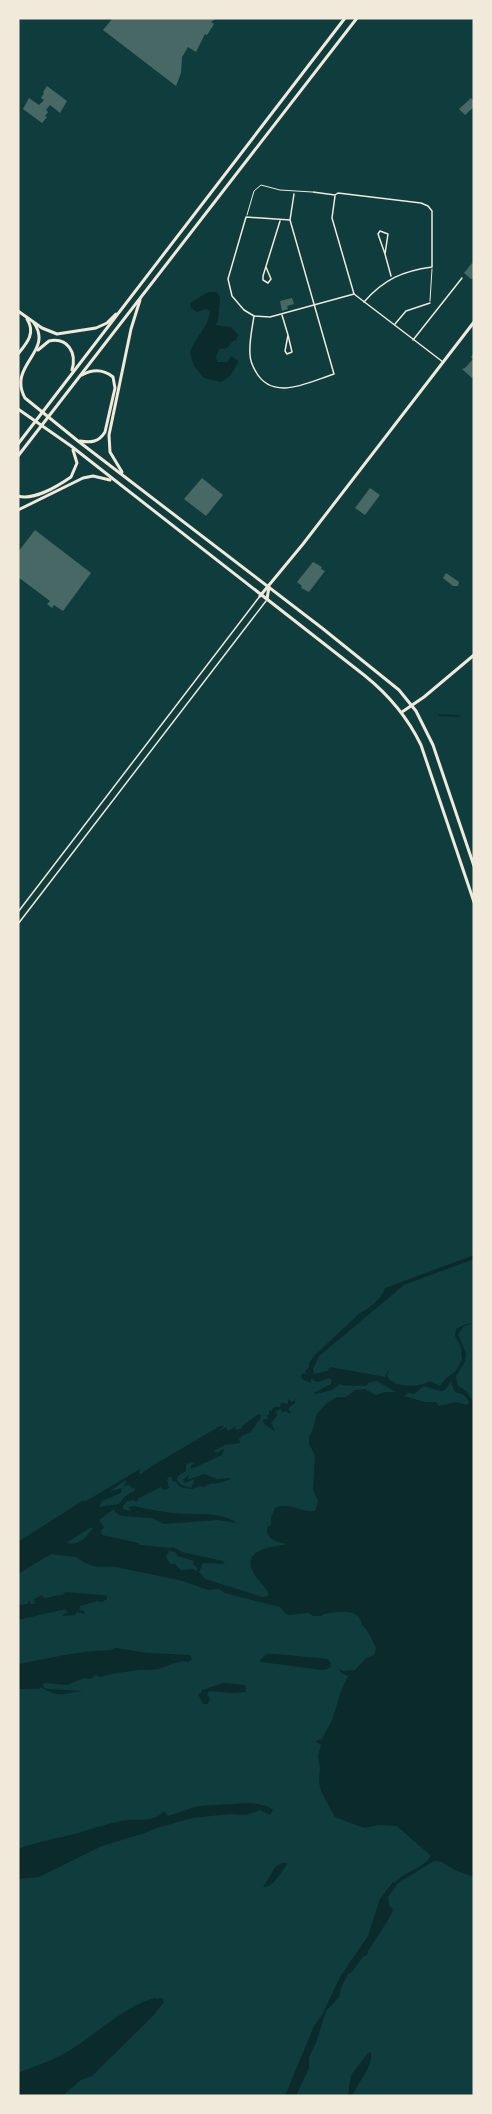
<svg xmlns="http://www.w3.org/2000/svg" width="492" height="2114" font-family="'Sofia Sans Condensed',sans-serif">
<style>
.water{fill:#0a2a2b;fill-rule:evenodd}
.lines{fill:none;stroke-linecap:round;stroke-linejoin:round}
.stream{stroke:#0a2a2b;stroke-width:1.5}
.building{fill:#486865}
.service{stroke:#f1e9da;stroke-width:1}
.minor{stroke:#f1e9da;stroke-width:1.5}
.secondary{stroke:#f1e9da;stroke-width:3}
.primary{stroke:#f1e9da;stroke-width:3}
</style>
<rect width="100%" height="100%" fill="#0f3d3e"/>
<g class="water">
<path d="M208,292h8l4,5 -2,24 -3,4 16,2 7,8 -2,5 -3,1 -6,7 -8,1 -3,8 1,5h10l4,-6 6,4 1,3 -8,13 -9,6 -17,-4 -10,-12 -4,-13c4,-15 18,-25 20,-41l-4,-3 -9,3 -6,-4 -1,-5z"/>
<path d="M474,1255v4l-70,26 -85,71 -6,13 1,5 13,-3 3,-4 55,10 4,-8 -2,7c6,12 32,12 43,5l10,5 6,-8 9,-6 7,-12 -1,-13 -6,-11 1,-7 10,-5 8,-1 -10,3 -6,8 8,20 -1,7 -9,16 2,9 8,5 8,12v474l-19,-7 -13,-8 -8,-1 -36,22 -10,14 1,9 4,3 -3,8 -22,34v3l-5,3 -12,16 -3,1 -7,14 -2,9 -13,14 -10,32 -7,14v11l-13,28h-11l29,-70 8,-11 18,-38 28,-41 12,-37 13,-17 2,1c10,-12 28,-14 36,-27l-34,-30 -18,-1 -15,3 -29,-11 -14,-26 -2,-9 1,-14 -2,-12 3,-11 -6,-4 7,-2 10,-19 9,-29 7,-15 -7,-3 -2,-4 4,2 12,-1 11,-12 8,-3 2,-7c-4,-8 -8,-18 -14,-23 -3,-18 -24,-13 -38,-11l-3,2h-8l-4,-3 -20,2 -4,-2 -5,-6 -55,-14 -6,-4 -11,1 -25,-9 -67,-14h-20l-11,-4 -9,-6 -17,-2 -7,-1 -6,3 -28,17v-32l64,-41h4l54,-32 -1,4 2,1 11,-8 68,-40h4l-7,7 9,-6 2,4 8,-5 -1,2 2,2 5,-2v-2l15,-11 3,-1 1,3 -11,16 -7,2 -4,4 1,4 -15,2 -11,6 3,2 7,-4 -2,6 -31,14v-3l4,-3 -4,-1 -5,3v6l-8,5 -1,4 3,4 11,4 4,-9 -10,4 -2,-3 7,-6 -3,6 17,-6 13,5 12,-1 2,1 -16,5 -3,-1 -8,4 -4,-1 -8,3 -12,-2 -4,-5 -4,-1v-4h-3l-2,3 2,8 -5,2 -3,-3 -22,11 -3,4 -2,-2 -7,1 -4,5v3l7,2 -1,-4 5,-1c12,3 25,5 38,7 20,2 48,-2 65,10l-19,-3 -54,4 -12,-6 -30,-2 -6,-3 -2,-4 -15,11 5,7 -3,4 1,4 36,8 2,2 29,3 4,-1 9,5 41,9 2,3 -22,-1 -4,9 6,7 57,18 6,-1v-4c-4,-7 -11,-12 -15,-20 -12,-24 21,-25 34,-28 -10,-2 -21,-4 -20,-17l4,-2v-8l4,-9c14,-7 25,5 40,3l3,-10 -5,-11 2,-34 -6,-13v-6l4,-8 4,-15 9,-10 11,-7h9l9,-7 9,-1 12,6 9,-3h11l-19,-11 -9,2 -2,3c-8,-2 -18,2 -26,-2l-8,6 -16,4 -2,-1 17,-9 1,-4 -3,-2 -11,4 -4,-1 -2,-3 -1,1v4l-9,-4 -1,-4 3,-2 3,2 -2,-4 4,-4v-4l6,-8 45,-42c10,-5 22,-15 25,-25zM451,1382l4,10c8,2 10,2 14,10l-2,3 -11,-3 -17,4 -3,-4h-11l-21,-6 4,-3 6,1 10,-8 16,5 5,-1zM127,1481l-4,6 6,-2 4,4 1,-3 1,4 -11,7 -5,7 -20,3 3,-6 19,-8 1,-5 -13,4 15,-11zM90,1528h3c-8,10 -13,18 -27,15zM169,1551l6,1 3,4 16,5 -1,3 5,5 -2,2 -3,-2 -12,1 -6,-6h-5l-4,-7z"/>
<path d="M297,1398l-3,3 2,1 -8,7 3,5 -6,-3 -3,2 -1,-4 -5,2 1,5 -6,7 4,8 -11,-7 -1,-4 6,-2 -3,-2 3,-2v-4l2,1 3,-4h6l1,-4 7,1v-5l4,3z"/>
<path d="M66,1592l36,3 5,1v3l-5,3 -5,-1 -17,5 -1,3 5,2 1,3 -8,-2 -2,3 -12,1 -1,-1 5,-2 -1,-4 -48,11v-15l10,-1 1,-4 2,4h4l-1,-5 8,-4 2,3c7,0 11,-3 18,-3z"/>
<path d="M116,1648l31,5 43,2 2,4 -3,3c-10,-2 -19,3 -28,6 -8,3 -16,1 -23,2 -12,2 -26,3 -38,7l-4,-2 -6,4 -6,-1 -17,7 -22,-2 -2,2v2l4,2 37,2c-21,1 -23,9 -43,-4l-2,2h-21l1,-25c25,-5 48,-10 74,-13 8,-1 15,1 23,-3z"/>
<path d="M267,1654h8l53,5 3,4 -1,5 -7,2 -62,-8 -1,-2z"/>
<path d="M223,1683l22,2 1,7 -12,1 -25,-2 -2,3 3,5 -2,5h-5l-5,-10 3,-1 1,-3z"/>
<path d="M251,1803l16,3 6,4 -3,5 -10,-5 -14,5 -17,-1 -36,4 -37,10 -11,5 -43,13 -63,31 -21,2v-30c21,-8 39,-10 60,-16 17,-5 33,-11 51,-13 12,-1 25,2 35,-9l4,5 30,-10z"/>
<path d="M282,1863h5v2c-8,8 -12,22 -24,22l13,-21z"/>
<path d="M155,1998l2,1 5,-1 2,4 -11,14 -61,60 -11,4 -19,16h-44v-23c20,-8 42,-15 60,-28 25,-17 48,-39 77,-47z"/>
<path d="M371,2052c2,16 -12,28 -18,43h-5l3,-20 17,-22z"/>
</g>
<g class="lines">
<path class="stream" d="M439,715l20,1"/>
</g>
<g class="building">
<path d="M113,18h104l-6,4 3,2 -7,11 -2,-1 -9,18 -8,-5 -6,10 -1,16 -5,13 -73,-56z"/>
<path d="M47,86l20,15 -7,12 -10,-8 -4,5 2,2 -3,4 2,1 -5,6 -19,-14 6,-11 10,7 5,-5 -3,-2 3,-5 -1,-1z"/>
<path d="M471,98l3,3v6l-9,8 -6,-6z"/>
<path d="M472,263l2,2v13l-3,1 -7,-6z"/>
<path d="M292,298l2,6 -7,2 1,3 -6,2 -2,-10z"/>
<path d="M474,353v22l-2,3 -10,-9 3,-1 8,-9 -2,-2z"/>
<path d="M202,478l21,17 -17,21 -22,-17z"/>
<path d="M370,488l10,7 -15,20 -10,-7z"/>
<path d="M35,530l56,43 -28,38 -9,-6 -2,3 -5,-4 3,-3 -32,-24v-25z"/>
<path d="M313,562l9,5 -1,2 4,2 -16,21 -8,-4 1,-2 -5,-4z"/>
<path d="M446,573l13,9 -1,4h-5l-10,-8z"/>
</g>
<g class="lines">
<g class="service">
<path d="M247,215l7,-24 7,-6 19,5 32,2"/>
<path d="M430,301l2,-32"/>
</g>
<g class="minor">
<path d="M313,192l22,3 3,-2 83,10 7,3 4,5v56c-29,4 -48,12 -68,35"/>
<path d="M335,196l-3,22 22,76 89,68"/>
<path d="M290,220l-44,-3 -18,62 4,17 12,14 10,6 16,1 84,-23"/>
<path d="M385,254l-7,-20 2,-3 8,3 -3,20 6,22"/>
<path d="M266,267l5,12 -3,4 -5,-3v-4l17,-55"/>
<path d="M282,315l6,20 -3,16 2,3 5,-2 -4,-17"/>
<path d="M254,316c-2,13 -5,26 -4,38 0,7 3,13 6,18 17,30 53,10 78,2l-44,-154 4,-26"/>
<path d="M395,324l11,-13 24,-8"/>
<path d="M413,340l49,-62"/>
<path d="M18,912l242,-316"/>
<path d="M18,924l248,-323"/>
</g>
<g class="secondary">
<path d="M260,596l43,-52 171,-222"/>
<path d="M267,599l2,-12"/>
<path d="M402,712l22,-15 50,-42"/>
</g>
<g class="primary">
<path d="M18,311l24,17 15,6 39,-6 11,-5 9,-9"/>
<path d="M34,323c20,29 -27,42 -9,75l53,43 244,187 77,62 17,21 17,34 41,121"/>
<path d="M38,350l11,-9c19,-4 28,12 23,29"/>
<path d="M18,354c9,-11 18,-21 9,-35"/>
<path d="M18,409l53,37 293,229c25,20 43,41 57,70l53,157"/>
<path d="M80,441c11,2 19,1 25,-9l10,-44 -2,-11c-10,-8 -20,-8 -31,-2"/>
<path d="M18,444l327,-426"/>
<path d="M18,456l339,-438"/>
<path d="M122,472l-12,-20 -1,-17 22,-106 9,-29"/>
<path d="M18,496c15,5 40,-10 53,-19l6,-14 -4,-13"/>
<path d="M18,510l65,-32 10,-2 17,4"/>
</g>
</g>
<rect width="492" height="2114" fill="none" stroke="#f1e9da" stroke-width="39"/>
</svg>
